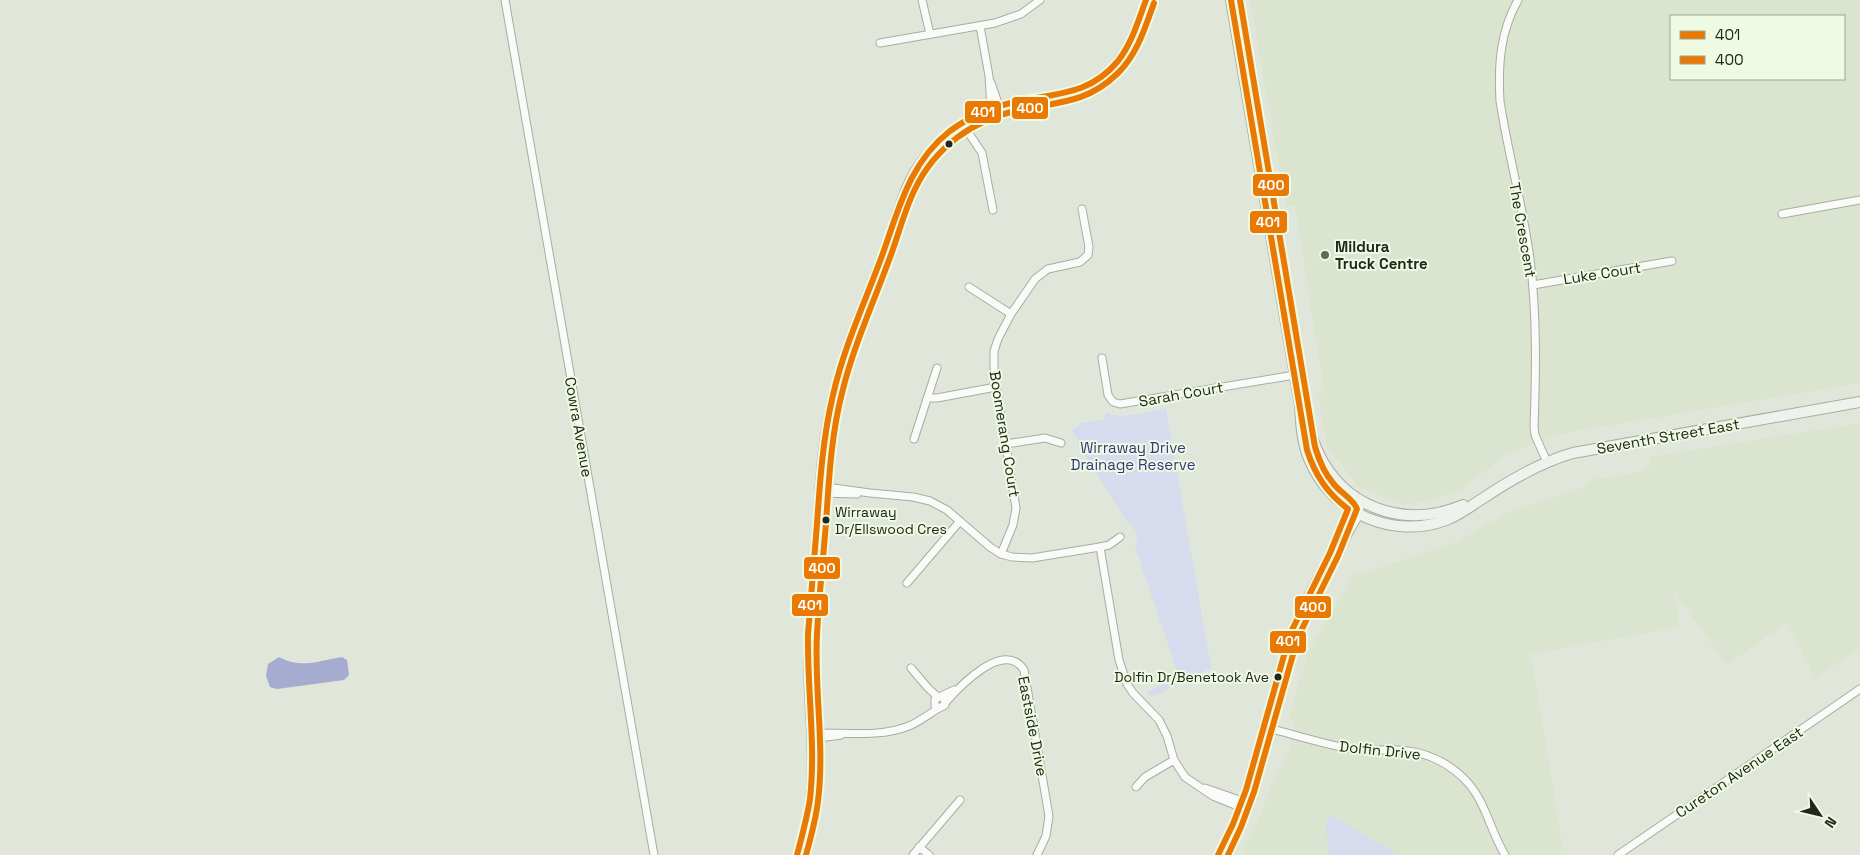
<svg xmlns="http://www.w3.org/2000/svg" width="1860" height="855" font-family="'Space Grotesk',sans-serif">
<style>
.built{fill:#dae4ce;fill-rule:evenodd}
.green{fill:#d6dced}
.water{fill:#a5acd0}
.lines{fill:none;stroke-linecap:round;stroke-linejoin:round}
.minor-casing{stroke:#a8ada2;stroke-width:9}
.secondary-casing{stroke:#a8ada2;stroke-width:12}
.minor{stroke:#fafbf9;stroke-width:7}
.secondary{stroke:#eff1ed;stroke-width:10}
.bus-1-casing{stroke:#eefae1;stroke-width:10}
.bus-2-casing{stroke:#eefae1;stroke-width:10}
.bus-1{stroke:#e97903;stroke-width:6}
.bus-2{stroke:#e97903;stroke-width:6}
.bus-dot{fill:#22261d;stroke:#eefae1;stroke-width:2}
.poi-dot{fill:#64695f;stroke:#eefae1;stroke-width:2}
.labels{text-anchor:middle;dominant-baseline:central;stroke-width:4;stroke-linejoin:round;paint-order:stroke}
.bus-label{font-size:14px;fill:#22261d;stroke:#eefae1;text-anchor:start}
.street-label{font-size:15px;fill:#22261d;stroke:#eefae1}
.poi-label{font-size:15px;font-weight:bold;fill:#22261d;stroke:#eefae1;text-anchor:start}
.park-label{font-size:15px;fill:#36377c;stroke:#eefae1}
.line-badge{stroke:#eefae1;stroke-width:2}
.badge-label{font-size:14px;text-anchor:middle;font-weight:bold;fill:#fff}
</style>
<rect width="100%" height="100%" fill="#e0e6da"/>
<g class="built">
<path d="M1250,0h610v383l-306,52 -47,19 -46,35 -26,10 -32,6 -45,-19 -31,-40 -9,-51 4,-1 2,-3 -29,-186 -9,2zM1671,16h173v63h-173z"/>
<path d="M1860,423v225l-45,30 -27,-56 -61,42 -53,-72 6,35 -149,27 32,196 -8,5h-313l20,-43 10,-29 16,-29 7,-31 -5,-6 17,-63 46,-78 106,-35 47,-28 79,-26 5,-7 53,-9v-4l9,-1 -2,-9z"/>
</g>
<g class="green">
<path d="M1166,408l45,260 -59,29 -5,-5 32,-15 -44,-130c5,-10 2,-18 -8,-25l-49,-78v-4l-6,-9 9,-8 23,-4 3,-7c14,9 43,-1 59,-4z"/>
<path d="M1330,815l69,40h-69l-5,-31z"/>
</g>
<path class="water" d="M279,657c22,12 39,4 63,0l5,3 2,15 -5,5 -67,9 -7,-2 -4,-11 2,-12z"/>
<g class="lines">
<defs>
<g id="minor">
<path d="M505,0l149,855"/>
<path d="M922,0l8,34"/>
<path d="M1518,0c-18,32 -20,65 -18,101 8,53 23,105 30,158 7,56 6,112 4,168l1,8 12,27"/>
<path d="M980,26l9,50 2,33"/>
<path d="M880,43l115,-20 26,-9 19,-14"/>
<path d="M991,83l8,23"/>
<path d="M962,123l20,30 11,57"/>
<path d="M1782,214l78,-14"/>
<path d="M1533,285l139,-24"/>
<path d="M969,287l42,27"/>
<path d="M1102,358l6,37 5,7 7,2 175,-29"/>
<path d="M928,398h9l59,-11"/>
<path d="M914,439l23,-71"/>
<path d="M1006,444l39,-6 16,5"/>
<path d="M819,486l51,7 43,4 17,4 17,9 43,37 11,7 11,3 20,1 68,-11 9,-2 11,-8"/>
<path d="M819,493l38,1"/>
<path d="M1100,547l19,113 8,24 6,9 26,27 8,16 7,24 11,17 28,19 27,11"/>
<path d="M1001,554l12,-29 3,-17 -22,-135v-22l4,-12 13,-25 24,-35 13,-10 32,-7 8,-7 1,-8 -7,-38"/>
<path d="M907,583l53,-62"/>
<path d="M1310,601l49,-86 2,-15"/>
<path d="M911,668l17,20 10,9"/>
<path d="M942,697l3,4v4l-6,3 -4,-2v-7l19,-9"/>
<path d="M945,703c14,-16 59,-64 79,-33l25,146 -3,20 -9,19"/>
<path d="M1263,727c30,7 60,17 89,22 16,3 31,0 46,1 27,1 53,13 71,34 17,20 22,48 36,71"/>
<path d="M811,733c32,-1 68,5 98,-7 10,-4 20,-12 30,-18"/>
<path d="M812,739l29,-4"/>
<path d="M1136,787l9,-10 29,-17"/>
<path d="M1205,788l37,13"/>
<path d="M919,847l10,8"/>
<path d="M797,855c27,-76 7,-144 11,-221 3,-37 6,-74 9,-112 2,-37 4,-74 12,-110 10,-53 31,-100 50,-149 10,-25 17,-52 27,-76 19,-44 62,-76 108,-85 40,-9 65,-2 98,-35 18,-18 25,-43 34,-67"/>
<path d="M913,855l47,-55"/>
<path d="M1218,855l15,-31 13,-34 44,-156 15,-33 25,-48 18,-44 13,-9"/>
<path d="M1618,855l242,-166"/>
</g>
<g id="secondary">
<path d="M1231,0l69,405c1,20 2,38 10,56 22,52 83,79 136,59 14,-5 26,-15 39,-23 27,-18 56,-35 88,-44l287,-51"/>
<path d="M1304,416c6,16 11,32 19,46 30,51 88,65 140,43"/>
</g>
</defs>
<use href="#minor" class="minor-casing"/>
<use href="#secondary" class="secondary-casing"/>
<use href="#minor" class="minor"/>
<use href="#secondary" class="secondary"/>
<defs>
<g id="bus-1">
<path d="M797,855c5,-19 10,-37 13,-56 6,-55 -3,-110 -2,-165 3,-37 6,-73 9,-110 3,-44 6,-87 16,-129 11,-49 33,-95 50,-142 16,-45 27,-91 67,-122 19,-14 41,-24 65,-29 40,-9 74,-6 103,-41 14,-18 20,-40 28,-61"/>
<path d="M1218,855l15,-31 13,-34 44,-156 40,-81 18,-44c-21,-16 -33,-34 -41,-59l-76,-450"/>
</g>
<g id="bus-2">
<path d="M806,855c5,-18 10,-36 12,-54 7,-56 -4,-111 -1,-167 2,-37 6,-74 9,-111 3,-44 5,-87 16,-130 11,-46 31,-89 47,-133 9,-23 15,-49 26,-71 20,-42 59,-70 105,-79 38,-8 67,-7 97,-36 20,-19 28,-46 37,-71"/>
<path d="M1228,855l13,-28 13,-35 44,-155 40,-81 19,-47c-3,-10 -18,-17 -24,-26 -9,-10 -14,-23 -18,-36l-75,-447"/>
</g>
</defs>
<use href="#bus-1" class="bus-1-casing"/>
<use href="#bus-2" class="bus-2-casing"/>
<use href="#bus-1" class="bus-1"/>
<use href="#bus-2" class="bus-2"/>
</g>
<g class="bus-dot">
<circle cx="949" cy="144" r="4.5"/>
<circle cx="826" cy="520" r="4.5"/>
<circle cx="1278" cy="677" r="4.5"/>
</g>
<circle class="poi-dot" cx="1325" cy="255" r="5"/>
<g class="labels">
<g class="bus-label">
<text x="835" y="512">Wirraway<tspan x="835" dy="17">Dr/Ellswood Cres</tspan></text>
<text x="1269" y="677" text-anchor="end">Dolfin Dr/Benetook Ave</text>
</g>
<g class="street-label">
<text transform="translate(1523 230) rotate(80)">The Crescent</text>
<text transform="translate(1602 273) rotate(-9)">Luke Court</text>
<text transform="translate(1181 394) rotate(-10)">Sarah Court</text>
<text transform="translate(579 427) rotate(80)">Cowra Avenue</text>
<text transform="translate(1005 434) rotate(81)">Boomerang Court</text>
<text transform="translate(1668 436) rotate(-10)">Seventh Street East</text>
<text transform="translate(1033 726) rotate(79)">Eastside Drive</text>
<text transform="translate(1380 750) rotate(6)">Dolfin Drive</text>
<text transform="translate(1739 772) rotate(-34)">Cureton Avenue East</text>
</g>
<g class="poi-label">
<text x="1335" y="246">Mildura<tspan x="1335" dy="17">Truck Centre</tspan></text>
</g>
<g class="park-label">
<text x="1133" y="447">Wirraway Drive<tspan x="1133" dy="17">Drainage Reserve</tspan></text>
</g>
</g>
<g class="line-badge">
<rect x="1011" y="96" width="38" height="24" rx="5" fill="#e97903"/>
<rect x="964" y="100" width="38" height="24" rx="5" fill="#e97903"/>
<rect x="1252" y="173" width="38" height="24" rx="5" fill="#e97903"/>
<rect x="1249" y="210" width="39" height="24" rx="5" fill="#e97903"/>
<rect x="803" y="556" width="38" height="24" rx="5" fill="#e97903"/>
<rect x="791" y="593" width="38" height="24" rx="5" fill="#e97903"/>
<rect x="1294" y="595" width="38" height="24" rx="5" fill="#e97903"/>
<rect x="1269" y="630" width="38" height="24" rx="5" fill="#e97903"/>
</g>
<g class="badge-label">
<text x="1030" y="113">400</text>
<text x="983" y="117">401</text>
<text x="1271" y="190">400</text>
<text x="1268" y="227">401</text>
<text x="822" y="573">400</text>
<text x="810" y="610">401</text>
<text x="1313" y="612">400</text>
<text x="1288" y="646">401</text>
</g>
<rect x="1670" y="15" width="175" height="65" fill="#eefae1" stroke="#9ca593"/>
<rect x="1680" y="31" width="25" height="8" fill="#e97903" stroke="#9ca593"/>
<text x="1715" y="40" font-size="15" fill="#22261d">401</text>
<rect x="1680" y="56" width="25" height="8" fill="#e97903" stroke="#9ca593"/>
<text x="1715" y="65" font-size="15" fill="#22261d">400</text>
<g transform="translate(1820 815) rotate(125)" stroke="#eefae1" stroke-width="4" paint-order="stroke">
<path d="M0-4L9 19L0 12L-9 19Z" fill="#22261d"/>
<text y="-8" font-size="14" font-weight="bold" text-anchor="middle" fill="#22261d">N</text>
</g>
</svg>
